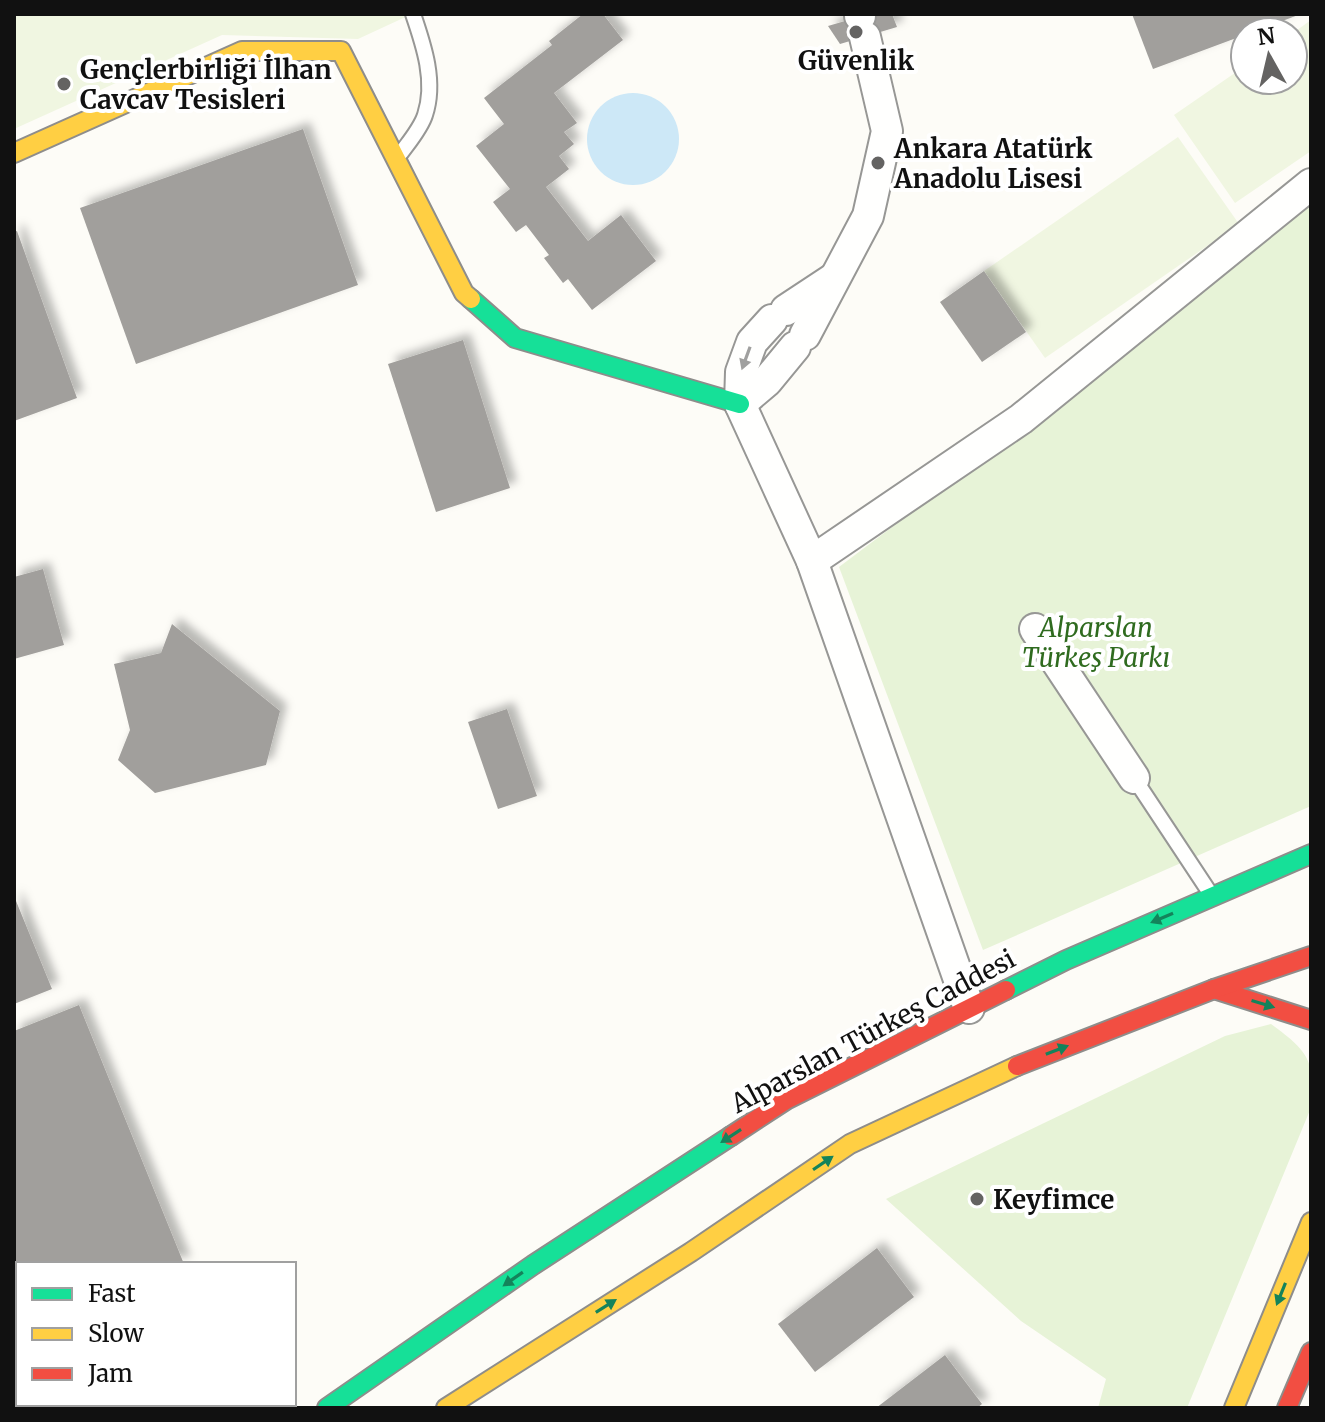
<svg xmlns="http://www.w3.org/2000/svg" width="1325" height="1422" font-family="Merriweather,serif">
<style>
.green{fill:#e7f3d7}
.pitch{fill:#f0f6e1}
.water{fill:#cde8f7}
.building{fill:#a19f9c;filter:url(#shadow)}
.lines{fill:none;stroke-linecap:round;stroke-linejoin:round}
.lane-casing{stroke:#979795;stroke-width:18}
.street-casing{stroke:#979795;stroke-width:34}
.fast-casing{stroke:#8e8d8b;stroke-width:22}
.slow-casing{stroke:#8e8d8b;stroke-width:22}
.jam-casing{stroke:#8e8d8b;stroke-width:22}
.lane{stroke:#fffffe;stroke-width:14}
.street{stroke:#fffffe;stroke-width:30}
.fast{stroke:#16e098;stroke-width:18}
.slow{stroke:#ffcf43;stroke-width:18}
.jam{stroke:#f24e42;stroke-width:18}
.oneway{fill:#a0a09f}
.oneway2{fill:#14835b}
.poi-dot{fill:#646362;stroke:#fff;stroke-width:3}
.labels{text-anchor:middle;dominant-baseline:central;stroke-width:8;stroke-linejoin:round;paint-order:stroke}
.poi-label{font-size:26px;font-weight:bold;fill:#111;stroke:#fff;text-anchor:start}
.park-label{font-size:26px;font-style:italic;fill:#2f6b1f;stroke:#fff}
.street-label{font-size:26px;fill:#111;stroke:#fff}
</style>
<defs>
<filter id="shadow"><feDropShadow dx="7" dy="-7" stdDeviation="4" flood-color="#0004"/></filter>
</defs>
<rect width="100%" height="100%" fill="#fdfcf7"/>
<g class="green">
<path d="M1311,204v602l-328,144 -144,-383 328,-247z"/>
<path d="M1271,1024c38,28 45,36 39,86l-123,298h-89l8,-29 -85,-58 -135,-122 339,-163z"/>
</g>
<g class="pitch">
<path d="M14,14h398l-54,25 -136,-4 -208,94z"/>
<path d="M1311,20v131l-76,52 -61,-88 71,-49v14h48v-47z"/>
<path d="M1178,137l61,87 -194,134 -61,-87z"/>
</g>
<circle class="water" cx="633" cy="139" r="46"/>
<g class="building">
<path d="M583,14h20l20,26 -69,53 23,30 -13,9 10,12 -15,12 10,13 -23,18 42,54 33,-26 35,46 -64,49 -24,-31 -5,4 -19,-25 5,-3 -23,-30 -10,7 -23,-30 17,-13 -34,-43 28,-22 -20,-26 68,-53 -3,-4z"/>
<path d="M869,14h23l5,13 -57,17 -12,-18z"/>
<path d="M1132,14h169l-148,55z"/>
<path d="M303,129l55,156 -222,79 -56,-156z"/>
<path d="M17,231l60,167 -63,23v-189z"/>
<path d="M984,271l42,61 -44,30 -42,-60z"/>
<path d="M463,340l47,148 -74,24 -48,-148z"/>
<path d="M43,569l21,76 -50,14v-82z"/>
<path d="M172,624l108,87 -14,54 -111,28 -37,-33 12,-30 -16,-66 47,-11z"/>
<path d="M507,709l30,87 -39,13 -30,-87z"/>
<path d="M14,896l38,93 -38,15z"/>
<path d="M79,1005l105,259h-166v72l-4,2v-307z"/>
<path d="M877,1248l37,49 -99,75 -37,-48z"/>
<path d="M945,1355l37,49 -5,4h-101z"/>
</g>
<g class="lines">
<defs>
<g id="lane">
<path d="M401,153c8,-11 20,-25 24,-38 11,-33 -1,-69 -12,-101"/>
<path d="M1134,778l76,115"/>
<path d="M14,1391l4,-2"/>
<path d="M92,1404l2,4"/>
</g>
<g id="street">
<path d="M860,14v2"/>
<path d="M786,310l47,-31"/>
<path d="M772,320l-20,22 -11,30 -1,32 72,157 157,447"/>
<path d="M805,335l63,-119 19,-85 -22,-94"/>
<path d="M740,404l27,-23 28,-34"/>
<path d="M812,561l209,-142 290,-235"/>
<path d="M1035,629l99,149"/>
</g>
<g id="fast">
<path d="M471,299l44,39 225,66"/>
<path d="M1006,990l60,-30 245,-106"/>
<path d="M327,1408l206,-143 198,-129"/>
</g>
<g id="slow">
<path d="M14,153l228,-102h99l123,242 7,6"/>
<path d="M446,1408l245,-156 159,-108 167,-78"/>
<path d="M1234,1408l77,-186"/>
</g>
<g id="jam">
<path d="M1214,989l97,31"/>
<path d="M1017,1066l197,-77 97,-33"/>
<path d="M731,1136l55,-36 220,-110"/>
<path d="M1287,1408l24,-56"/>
</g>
</defs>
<use href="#lane" class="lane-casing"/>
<use href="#street" class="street-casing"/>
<use href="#fast" class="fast-casing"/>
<use href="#slow" class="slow-casing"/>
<use href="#jam" class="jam-casing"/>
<use href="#lane" class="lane"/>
<use href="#street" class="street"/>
<use href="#fast" class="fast"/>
<use href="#slow" class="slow"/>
<use href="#jam" class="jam"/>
</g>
<defs><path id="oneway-solid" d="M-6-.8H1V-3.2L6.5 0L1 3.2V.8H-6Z" transform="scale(2)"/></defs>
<use class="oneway" href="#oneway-solid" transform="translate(746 358) rotate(110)"/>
<g class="oneway2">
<use href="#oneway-solid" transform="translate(1162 918) rotate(157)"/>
<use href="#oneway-solid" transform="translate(1263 1004) rotate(17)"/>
<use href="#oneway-solid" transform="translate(1057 1050) rotate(-21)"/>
<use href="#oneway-solid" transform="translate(731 1136) rotate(147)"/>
<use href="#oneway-solid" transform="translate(823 1163) rotate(-34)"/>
<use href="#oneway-solid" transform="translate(513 1279) rotate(145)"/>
<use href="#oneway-solid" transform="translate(1281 1294) rotate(112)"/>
<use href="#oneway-solid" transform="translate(606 1306) rotate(-32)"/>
</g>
<g class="poi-dot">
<circle cx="856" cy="32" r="8"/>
<circle cx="64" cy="84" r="8"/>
<circle cx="878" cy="163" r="8"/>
<circle cx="977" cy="1199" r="8"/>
</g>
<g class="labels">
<g class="poi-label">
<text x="856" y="60" text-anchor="middle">Güvenlik</text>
<text x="80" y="69">Gençlerbirliği İlhan<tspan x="80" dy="30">Cavcav Tesisleri</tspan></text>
<text x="894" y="148">Ankara Atatürk<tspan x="894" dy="30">Anadolu Lisesi</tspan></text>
<text x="993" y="1199">Keyfimce</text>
</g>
<g class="park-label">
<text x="1096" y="627">Alparslan<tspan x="1096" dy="30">Türkeş Parkı</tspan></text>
</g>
<g class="street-label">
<text transform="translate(873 1031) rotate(-28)">Alparslan Türkeş Caddesi</text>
</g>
</g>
<rect width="1325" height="1422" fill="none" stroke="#111111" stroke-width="32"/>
<rect x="16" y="1262" width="280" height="144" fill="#ffffff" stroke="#a0a0a0" stroke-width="2"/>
<rect x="32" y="1288" width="40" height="12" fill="#16e098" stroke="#a0a0a0" stroke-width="2"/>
<text x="88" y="1302" font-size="24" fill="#111111">Fast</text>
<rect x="32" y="1328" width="40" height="12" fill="#ffcf43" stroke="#a0a0a0" stroke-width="2"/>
<text x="88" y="1342" font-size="24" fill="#111111">Slow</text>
<rect x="32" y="1368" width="40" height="12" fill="#f24e42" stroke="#a0a0a0" stroke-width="2"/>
<text x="88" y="1382" font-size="24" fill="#111111">Jam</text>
<g transform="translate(1269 56) rotate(352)"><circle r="38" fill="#ffffff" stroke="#a0a0a0" stroke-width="2"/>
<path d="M0-6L14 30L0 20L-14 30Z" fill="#646362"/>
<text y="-12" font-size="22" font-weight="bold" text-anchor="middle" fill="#111111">N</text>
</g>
</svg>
